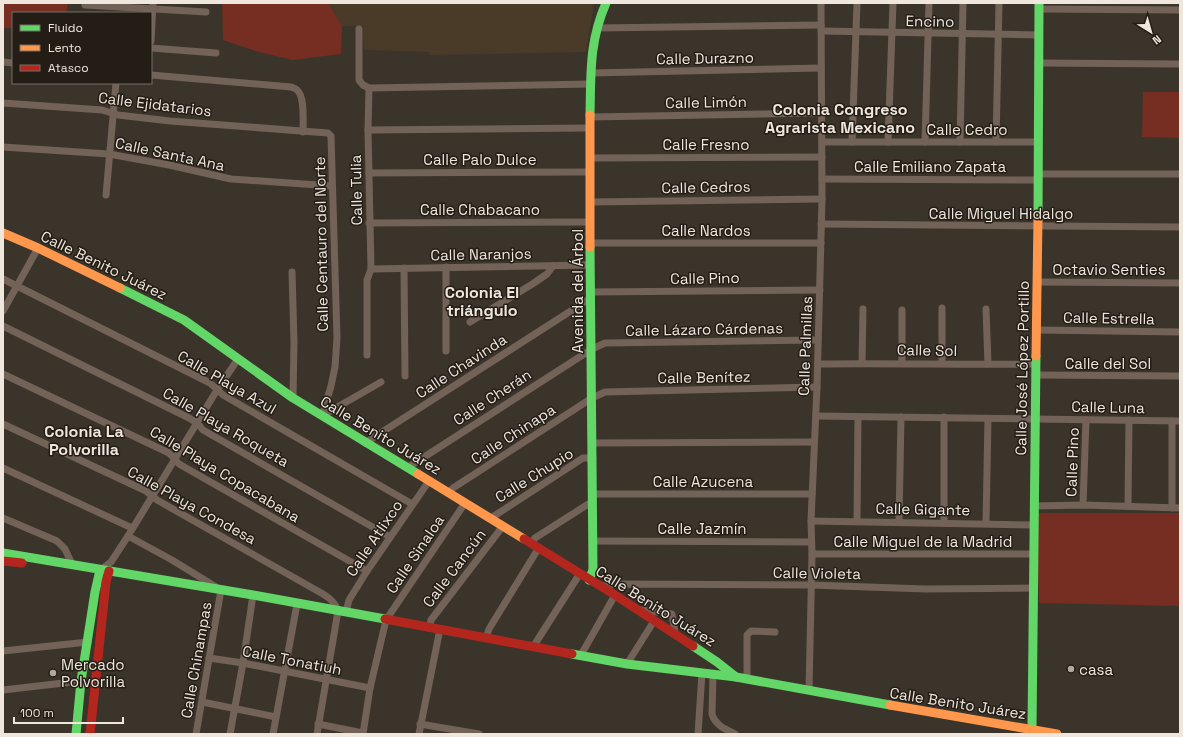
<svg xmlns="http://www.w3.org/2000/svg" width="1183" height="737" font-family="'Space Grotesk',sans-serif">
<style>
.built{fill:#4a3b28}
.green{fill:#752e21}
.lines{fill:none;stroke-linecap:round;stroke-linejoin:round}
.street{stroke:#726257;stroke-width:7}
.fast{stroke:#63d668;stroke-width:9}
.slow{stroke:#ff974d;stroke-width:9}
.jam{stroke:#b3261e;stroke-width:9}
.poi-dot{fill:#b0a89f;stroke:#231d16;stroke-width:1.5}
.labels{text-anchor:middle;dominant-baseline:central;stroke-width:3;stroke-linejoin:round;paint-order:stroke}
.street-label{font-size:15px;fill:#efe7de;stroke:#231d16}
.poi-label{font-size:15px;fill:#efe7de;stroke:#231d16;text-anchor:start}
.neighbourhood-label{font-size:16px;font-weight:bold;fill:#efe7de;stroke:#231d16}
</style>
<rect width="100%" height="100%" fill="#3b342b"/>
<path class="built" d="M328,3h266l-8,49 -157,3v-3l-65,-2 -1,-24h-21z"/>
<g class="green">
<path d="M3,3h65l-2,10h-53v15h-10z"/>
<path d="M222,3h106l14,23 -1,28 -48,6 -34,-8 -36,-12z"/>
<path d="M1143,92h37v46l-38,-1z"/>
<path d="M1036,513h144v93l-141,-3z"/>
</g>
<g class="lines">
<g class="street">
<path d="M85,5l121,7"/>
<path d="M1039,9l141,1"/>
<path d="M597,28l224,-3"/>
<path d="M359,29v51l4,5 6,3 -1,42 3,139 -4,11v75"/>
<path d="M821,31l218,4"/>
<path d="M151,41l2,-38"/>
<path d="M151,48l65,5"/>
<path d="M3,62l10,1"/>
<path d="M1038,63l142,1"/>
<path d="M590,73l231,-5"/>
<path d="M151,75l140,12c2,1 4,1 6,3 8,6 6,32 6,42"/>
<path d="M369,88l222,-4"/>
<path d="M3,103l99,7 16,5 52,6 158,12 3,3 6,202 -2,29 -4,19 -9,30"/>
<path d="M590,117l231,-4"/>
<path d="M368,130l221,-2"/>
<path d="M822,142h217"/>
<path d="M852,142l5,-139"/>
<path d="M888,142l5,-139"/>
<path d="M925,142l4,-139"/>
<path d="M960,142l3,-139"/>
<path d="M996,142l3,-139"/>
<path d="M3,147l106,7 60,11 62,14 101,7"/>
<path d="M590,158l232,-1"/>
<path d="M369,173l221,-1"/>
<path d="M1039,174h141"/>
<path d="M822,179l216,1"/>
<path d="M106,195l10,-112"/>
<path d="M591,202l231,-3"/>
<path d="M369,223l221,-1"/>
<path d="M821,224l359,3"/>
<path d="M591,243h230"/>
<path d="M404,268l1,108"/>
<path d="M371,269l219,-4"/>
<path d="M292,272l2,70 -1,56"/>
<path d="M3,279l207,104 13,12 189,109"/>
<path d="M1037,282l143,1"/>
<path d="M591,292l229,-2"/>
<path d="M942,308v55"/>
<path d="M986,309l2,55"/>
<path d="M3,311l35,-63"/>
<path d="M470,322l64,-39 13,-9 6,-8"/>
<path d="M3,326l186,92 8,5 6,7 187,107"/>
<path d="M1037,330l143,2"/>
<path d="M446,351v-84"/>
<path d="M862,363l1,-54"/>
<path d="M902,363v-53"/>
<path d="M818,364c72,-1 145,1 218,0"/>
<path d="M3,374l166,79 10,11 188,107"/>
<path d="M1035,375l145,1"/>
<path d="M322,416l59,-34"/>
<path d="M816,416l364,5"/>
<path d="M3,424l143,67 11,9 166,94c8,5 12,9 15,17l-21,123"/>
<path d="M365,443l226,-145"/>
<path d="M593,443l221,-1"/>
<path d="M3,468l129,60"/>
<path d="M407,468l185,-119 13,-6 213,-3"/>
<path d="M448,493l5,-5 139,-90 13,-6 212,-5"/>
<path d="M593,494h219"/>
<path d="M1083,505l3,-85"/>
<path d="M1035,506l48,-1 97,3"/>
<path d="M1128,506l1,-86"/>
<path d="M1172,508v-87"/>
<path d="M3,518l54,23 8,8 7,15"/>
<path d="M491,518l92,-60h10"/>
<path d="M811,521l223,4"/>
<path d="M857,521l1,-104"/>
<path d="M899,521l2,-104"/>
<path d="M944,523v-106"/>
<path d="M986,523l2,-104"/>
<path d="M128,536l44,24 49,30 -25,144"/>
<path d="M593,541l217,1"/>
<path d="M531,543l4,-5 58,-37"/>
<path d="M812,554h222"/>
<path d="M100,570l11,-8 17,-26 89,-146 21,-31"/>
<path d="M600,586l13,-2 197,1 116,4 108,-1"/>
<path d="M641,610l31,4 3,19"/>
<path d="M346,612l3,-12 18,-29 62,-90"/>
<path d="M429,628l2,-8 72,-94"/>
<path d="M486,638l3,-9 49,-80"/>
<path d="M533,647l46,-72"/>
<path d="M3,651l85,-9"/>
<path d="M581,655l34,-60"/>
<path d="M209,658l34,5 127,25"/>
<path d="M627,664l27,-43"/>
<path d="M713,674l-1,40c3,11 13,15 23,20"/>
<path d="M747,679v-44l4,-4 24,1"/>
<path d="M3,690l78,-9"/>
<path d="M809,690l3,-136 -1,-33 6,-134 5,-188 -1,-196"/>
<path d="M202,702l74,15"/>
<path d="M318,724l45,9"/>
<path d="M420,724l59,10"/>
<path d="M230,734l13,-71 10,-68"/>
<path d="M273,734l24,-130"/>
<path d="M363,734l7,-46 16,-68 79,-117"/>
<path d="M419,734l21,-105"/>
<path d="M698,734l4,-61"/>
</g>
<g class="fast">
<path d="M590,115c1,-42 -1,-73 16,-112"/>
<path d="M1038,219l1,-216"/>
<path d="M120,288l64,32 109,78 125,76"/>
<path d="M3,553l250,42 132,24"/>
<path d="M589,580l4,-10 -3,-323"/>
<path d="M693,646l24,16 19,15"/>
<path d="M572,654l55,10 109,13 154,28"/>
<path d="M1032,729l4,-373"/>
<path d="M76,734l5,-53 14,-89 5,-22"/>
</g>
<g class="slow">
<path d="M590,115v132"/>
<path d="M3,233l35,15 82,40"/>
<path d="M1036,356l2,-137"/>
<path d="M418,474l106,65"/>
<path d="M890,705l167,29"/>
</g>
<g class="jam">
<path d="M524,539l91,56 78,51"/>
<path d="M3,561l19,2"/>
<path d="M385,619l187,35"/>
<path d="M90,734l16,-152 3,-11"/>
</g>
</g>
<g class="poi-dot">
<circle cx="1071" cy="669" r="4"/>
<circle cx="53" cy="673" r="4"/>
</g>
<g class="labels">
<g class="street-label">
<text transform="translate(930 21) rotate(1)">Encino</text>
<text transform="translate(705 58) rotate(-1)">Calle Durazno</text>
<text transform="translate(706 102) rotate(-1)">Calle Limón</text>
<text transform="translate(155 104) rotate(7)">Calle Ejidatarios</text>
<text x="967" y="129">Calle Cedro</text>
<text x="706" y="144">Calle Fresno</text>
<text transform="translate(170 154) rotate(12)">Calle Santa Ana</text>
<text x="480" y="159">Calle Palo Dulce</text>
<text x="930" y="166">Calle Emiliano Zapata</text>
<text transform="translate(706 187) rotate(-1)">Calle Cedros</text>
<text transform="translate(356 190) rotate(-91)">Calle Tulia</text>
<text x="480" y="209">Calle Chabacano</text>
<text x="1001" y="213">Calle Miguel Hidalgo</text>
<text x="706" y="230">Calle Nardos</text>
<text transform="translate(321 244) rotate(-91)">Calle Centauro del Norte</text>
<text transform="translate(481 254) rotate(-1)">Calle Naranjos</text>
<text transform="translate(104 265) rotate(26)">Calle Benito Juárez</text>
<text x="1109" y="269">Octavio Senties</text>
<text transform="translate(705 278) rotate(-1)">Calle Pino</text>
<text transform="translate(577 291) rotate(-90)">Avenida del Árbol</text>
<text transform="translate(1109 318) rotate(1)">Calle Estrella</text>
<text transform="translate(704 329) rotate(-1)">Calle Lázaro Cárdenas</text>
<text transform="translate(805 346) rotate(-88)">Calle Palmillas</text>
<text transform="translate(927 350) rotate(1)">Calle Sol</text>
<text x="1108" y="363">Calle del Sol</text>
<text transform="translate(461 366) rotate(-33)">Calle Chavinda</text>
<text transform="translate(1022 368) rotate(-89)">Calle José López Portillo</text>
<text transform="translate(704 377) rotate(-1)">Calle Benítez</text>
<text transform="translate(227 382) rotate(30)">Calle Playa Azul</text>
<text transform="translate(492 397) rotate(-33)">Calle Cherán</text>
<text transform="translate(1108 407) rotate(1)">Calle Luna</text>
<text transform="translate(226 427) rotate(30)">Calle Playa Roqueta</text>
<text transform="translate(513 434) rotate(-33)">Calle Chinapa</text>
<text transform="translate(381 435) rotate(31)">Calle Benito Juárez</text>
<text transform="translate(1072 462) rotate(-88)">Calle Pino</text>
<text transform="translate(225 474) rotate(31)">Calle Playa Copacabana</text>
<text transform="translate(534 475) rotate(-32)">Calle Chupio</text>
<text x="703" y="481">Calle Azucena</text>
<text transform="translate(192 505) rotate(29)">Calle Playa Condesa</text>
<text transform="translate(923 509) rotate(1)">Calle Gigante</text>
<text x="702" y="528">Calle Jazmín</text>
<text transform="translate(374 538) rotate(-56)">Calle Atlixco</text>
<text x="923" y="541">Calle Miguel de la Madrid</text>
<text transform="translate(415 554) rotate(-56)">Calle Sinaloa</text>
<text transform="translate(454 568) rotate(-53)">Calle Cancún</text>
<text transform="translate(817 573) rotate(1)">Calle Violeta</text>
<text transform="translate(656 606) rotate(32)">Calle Benito Juárez</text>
<text transform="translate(196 660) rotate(-80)">Calle Chinampas</text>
<text transform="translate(292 660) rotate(11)">Calle Tonatiuh</text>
<text transform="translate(958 703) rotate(9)">Calle Benito Juárez</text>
</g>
<g class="poi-label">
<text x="61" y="664">Mercado<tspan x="61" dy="17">Polvorilla</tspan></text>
<text x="1079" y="669">casa</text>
</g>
<g class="neighbourhood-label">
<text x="840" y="109">Colonia Congreso<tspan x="840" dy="18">Agrarista Mexicano</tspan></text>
<text x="482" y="292">Colonia El<tspan x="482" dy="18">triángulo</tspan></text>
<text x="84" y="431">Colonia La<tspan x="84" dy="18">Polvorilla</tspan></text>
</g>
</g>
<rect width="1183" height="737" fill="none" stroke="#efe7de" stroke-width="8"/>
<rect x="12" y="12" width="140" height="72" fill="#231d16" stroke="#756e66"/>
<rect x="20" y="25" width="20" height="6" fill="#63d668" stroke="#756e66"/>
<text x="48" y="32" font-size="12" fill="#efe7de">Fluido</text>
<rect x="20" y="45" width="20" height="6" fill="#ff974d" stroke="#756e66"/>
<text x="48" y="52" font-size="12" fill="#efe7de">Lento</text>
<rect x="20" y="65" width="20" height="6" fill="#b3261e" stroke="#756e66"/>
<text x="48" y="72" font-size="12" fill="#efe7de">Atasco</text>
<g transform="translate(1151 32) rotate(143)" stroke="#231d16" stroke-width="3" paint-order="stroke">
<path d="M0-3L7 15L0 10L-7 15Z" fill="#efe7de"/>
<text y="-6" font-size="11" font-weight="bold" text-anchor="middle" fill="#efe7de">N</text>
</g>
<path d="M14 717v6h109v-6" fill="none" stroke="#efe7de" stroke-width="2"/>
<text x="20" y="717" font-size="12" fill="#efe7de" stroke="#231d16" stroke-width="3" paint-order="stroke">100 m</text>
</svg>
